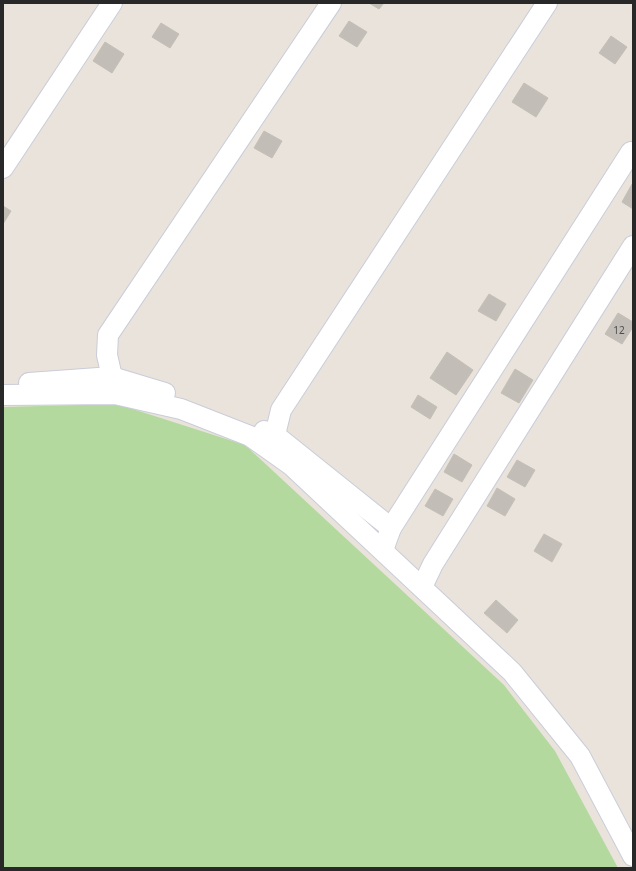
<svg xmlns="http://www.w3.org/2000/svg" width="636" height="871" font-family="'Noto Sans',sans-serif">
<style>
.green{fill:#b3d99f}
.building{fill:#c2bdb7;stroke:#c4bfb6}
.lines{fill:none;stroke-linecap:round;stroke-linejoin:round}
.minor-casing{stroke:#cacdd9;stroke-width:22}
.minor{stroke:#fff;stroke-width:20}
.labels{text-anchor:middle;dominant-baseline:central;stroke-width:3.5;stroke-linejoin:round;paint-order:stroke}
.number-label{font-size:10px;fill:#4e4d4c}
</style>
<rect width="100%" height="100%" fill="#e9e3dc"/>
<path class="green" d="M117,404l128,41 259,240 51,66 63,117h-615v-461z"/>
<g class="building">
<path d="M369,3h15l-5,6z"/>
<path d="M349,21l18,11 -10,15 -18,-11z"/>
<path d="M161,23l18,11 -9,14 -18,-11z"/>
<path d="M611,36l16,11 -12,17 -16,-11z"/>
<path d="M105,42l19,12 -12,19 -19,-12z"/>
<path d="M524,83l24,15 -12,19 -24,-15z"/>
<path d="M264,131l18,10 -10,17 -18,-10z"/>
<path d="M632,184h1v25l-11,-7z"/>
<path d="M3,206l8,5 -8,13z"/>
<path d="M489,294l17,10 -10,17 -18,-10z"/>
<path d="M618,313l15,9v5l-11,17 -17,-10z"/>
<path d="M447,352l26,18 -17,25 -26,-17z"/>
<path d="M515,369l18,11 -14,23 -18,-10z"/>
<path d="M418,395l19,12 -7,12 -19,-12z"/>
<path d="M454,454l18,11 -10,17 -18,-10z"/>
<path d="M517,460l18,10 -10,17 -18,-10z"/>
<path d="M497,488l18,11 -10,17 -18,-10z"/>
<path d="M435,489l18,10 -10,17 -18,-10z"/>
<path d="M544,534l18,10 -10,18 -18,-11z"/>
<path d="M496,600l22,20 -11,13 -23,-20z"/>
</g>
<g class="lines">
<defs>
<g id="minor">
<path d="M3,168l109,-165"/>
<path d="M112,377l-5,-22 1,-20 223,-332"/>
<path d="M29,383l83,-6 53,16"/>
<path d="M3,395l112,-1 66,15 69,27 41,29 221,207 68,84 53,100"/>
<path d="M264,431l11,4 116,93 -8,22"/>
<path d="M275,435l6,-25 266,-407"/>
<path d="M391,528l240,-376"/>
<path d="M422,587l11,-23 200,-318"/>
</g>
</defs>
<use href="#minor" class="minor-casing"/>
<use href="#minor" class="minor"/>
</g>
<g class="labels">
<g class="number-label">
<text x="619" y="330">12</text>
</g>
</g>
<rect width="636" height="871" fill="none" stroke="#282828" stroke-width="8"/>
</svg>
